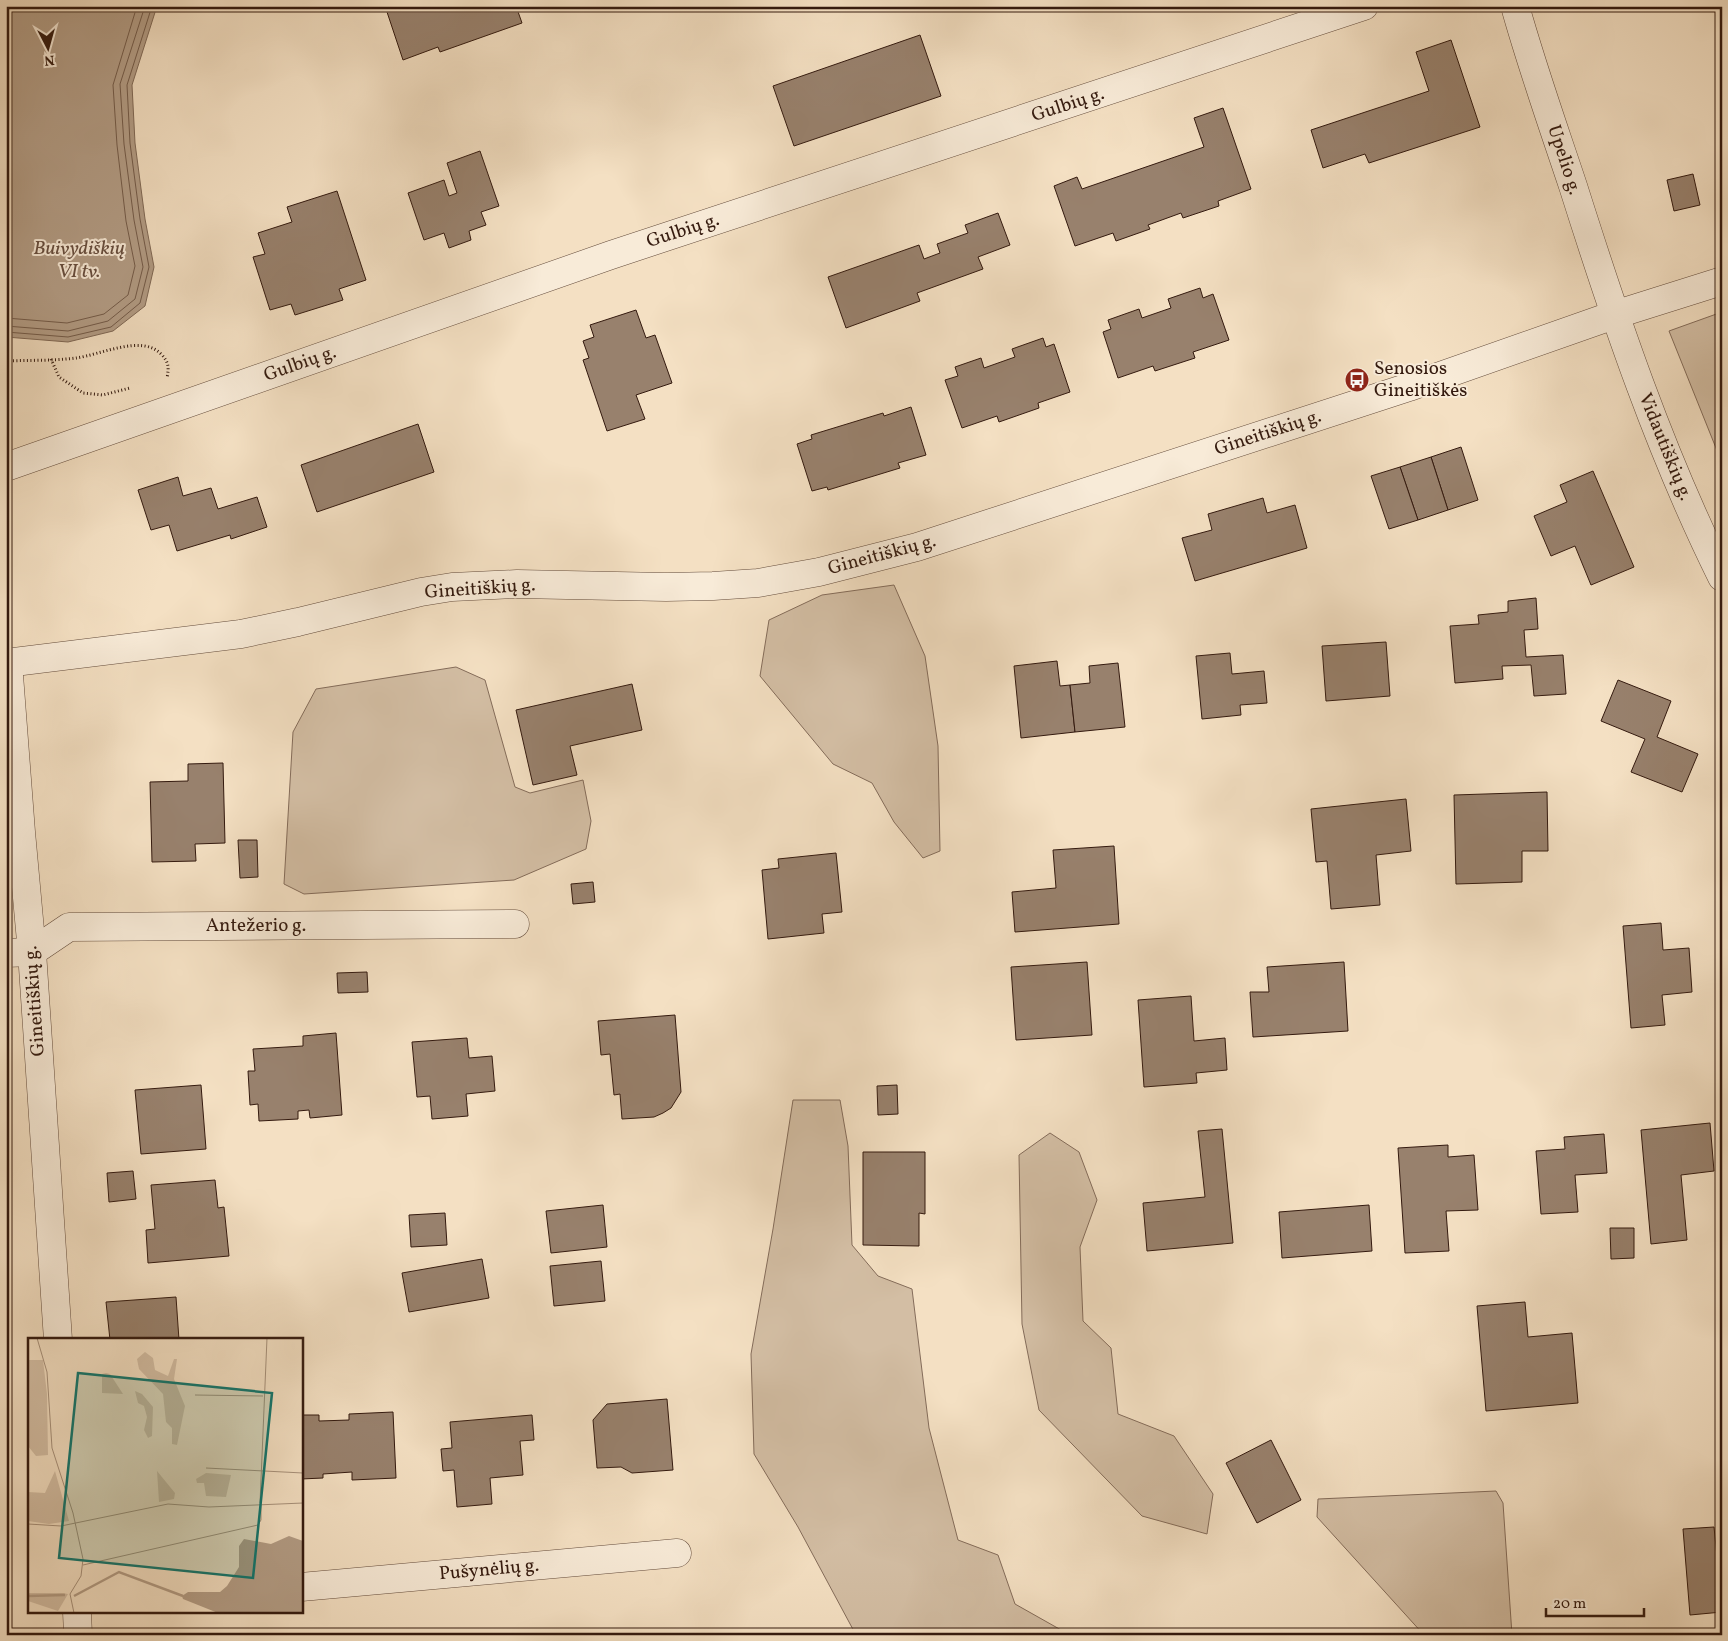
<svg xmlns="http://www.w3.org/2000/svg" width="1728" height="1641" font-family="Vollkorn,serif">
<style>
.green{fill:#d3bea4;stroke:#846c5a}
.water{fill:#b39d86;stroke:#806956}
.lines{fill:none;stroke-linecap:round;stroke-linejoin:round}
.shore{stroke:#745c4a;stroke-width:1}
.building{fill:#98816d;stroke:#341a0f}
.minor-casing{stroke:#644c3c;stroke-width:29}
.tertiary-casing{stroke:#644c3c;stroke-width:29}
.path{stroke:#341a0f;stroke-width:3;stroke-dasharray:1 2.5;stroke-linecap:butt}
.minor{stroke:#f8ebd8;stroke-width:28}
.tertiary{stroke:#f8ebd8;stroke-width:28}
.labels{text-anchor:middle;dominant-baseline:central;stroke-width:4;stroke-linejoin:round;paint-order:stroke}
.street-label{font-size:19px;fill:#341a0f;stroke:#f8ebd8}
.poi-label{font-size:19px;fill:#341a0f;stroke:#f8ebd8;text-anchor:start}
.water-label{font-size:20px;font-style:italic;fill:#674e3f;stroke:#f8ebd8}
.inset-river{fill:none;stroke:#b39d86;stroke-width:2.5}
.inset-road{fill:none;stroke:#a7917b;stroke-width:1}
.view{fill:#0f766e;fill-opacity:0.15;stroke:#0f766e;stroke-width:2.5}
.inset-edge{fill:none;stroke:#341a0f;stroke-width:2.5}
</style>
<rect width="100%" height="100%" fill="#f4e0c3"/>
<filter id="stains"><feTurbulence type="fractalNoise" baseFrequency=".004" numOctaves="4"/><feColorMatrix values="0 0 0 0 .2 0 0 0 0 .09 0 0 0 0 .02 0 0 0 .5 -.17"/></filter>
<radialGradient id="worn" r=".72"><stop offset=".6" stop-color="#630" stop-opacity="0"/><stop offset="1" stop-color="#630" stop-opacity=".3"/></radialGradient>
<g class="green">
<path d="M1722,312v151l-53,-132z"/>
<path d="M894,585l31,71 13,90 2,105 -17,7 -29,-36 -22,-39 -39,-19 -73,-88 9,-56 53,-25z"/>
<path d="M456,667l29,13 30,107 15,6 53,-13 8,41 -5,28 -72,31 -210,14 -20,-10 9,-152 23,-43z"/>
<path d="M793,1100h47l8,46 4,99 26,31 34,13 17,139 29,112 40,15 17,49 55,31h-214l-58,-108 -44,-73 -3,-100 22,-125z"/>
<path d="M1050,1133l29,19 18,48 -17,47 3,74 28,27 7,66 56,22 39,58 -6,40 -65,-18 -103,-106 -17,-86 -3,-169z"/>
<path d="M1496,1491l7,12 9,132h-88l-107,-118 1,-18z"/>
</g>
<path class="water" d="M6,6h151l-25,79 3,58 10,76 9,48 -9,39 -32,25 -45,11 -62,-5z"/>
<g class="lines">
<g class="shore">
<path d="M6,318l61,5 37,-9 24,-19 7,-29 -9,-45 -9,-76 -4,-60 24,-79"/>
<path d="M6,326l62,5 40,-10 27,-22 8,-32 -9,-47 -10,-76 -4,-60 25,-78"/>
<path d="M6,332l62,5 43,-10 29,-24 9,-36 -9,-48 -10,-76 -3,-58 25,-79"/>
</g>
</g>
<g class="building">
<path d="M385,6h131l6,17 -82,29 -2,-5 -35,13z"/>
<path d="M920,35l21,61 -147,50 -21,-60z"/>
<path d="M1451,40l29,87 -111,36 -4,-9 -42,14 -12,-38 118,-39 -13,-39z"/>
<path d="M1223,108l28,81 -33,12 1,5 -36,12 -2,-5 -33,12 2,4 -34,12 -3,-8 -38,13 -21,-60 23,-9 5,12 122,-42 -10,-29z"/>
<path d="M480,151l19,55 -18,6 5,13 -17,6 2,9 -22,8 -5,-15 -20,7 -16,-47 36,-13 5,16 8,-3 -10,-30z"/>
<path d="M1693,174l7,31 -26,6 -7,-31z"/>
<path d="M337,191l29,89 -27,9 4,11 -48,15 -4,-11 -21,6 -17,-53 12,-3 -7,-21 34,-11 -5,-15z"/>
<path d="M998,213l12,32 -32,12 5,12 -66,24 3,8 -74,27 -18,-51 91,-32 5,14 16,-6 -3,-9 31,-11 -3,-8z"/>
<path d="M1200,288l3,10 10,-4 16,46 -36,12 2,6 -40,13 -2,-5 -35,12 -15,-46 8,-3 -3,-9 31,-11 3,9 29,-10 -3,-9z"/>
<path d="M636,310l10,28 9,-3 17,48 -36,12 9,24 -38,12 -24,-71 6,-2 -6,-17 11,-4 -4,-12z"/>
<path d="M1043,338l3,9 8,-3 16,48 -32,11 1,5 -40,14 -2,-6 -35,12 -17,-48 13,-4 -3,-9 26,-9 3,10 31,-11 -3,-8z"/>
<path d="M911,407l15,48 -28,8 2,5 -72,22 -1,-3 -15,4 -15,-47 15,-5 -1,-4 72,-22 1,3z"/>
<path d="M418,424l16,48 -117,40 -16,-47z"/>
<path d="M1461,447l17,53 -30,10 -17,-53z"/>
<path d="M1431,457l17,53 -30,10 -18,-53z"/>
<path d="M1400,467l18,53 -29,9 -18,-53z"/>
<path d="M1593,471l41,96 -43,18 -16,-39 -24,10 -17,-40 33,-14 -7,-17z"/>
<path d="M178,477l5,19 28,-8 7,21 39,-12 10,30 -36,12 -1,-4 -53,16 -8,-26 -18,5 -13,-40z"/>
<path d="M1263,498l4,15 28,-8 12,43 -112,33 -13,-43 30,-8 -4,-16z"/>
<path d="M1536,598l2,31 -14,1 2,27 37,-2 3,39 -32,2 -3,-31 -29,1 1,13 -48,4 -5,-57 29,-2 -1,-9 30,-3v-11z"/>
<path d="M1386,642l4,54 -64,5 -4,-55z"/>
<path d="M1230,653l2,21 32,-3 3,32 -27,2 1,10 -39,4 -6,-63z"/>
<path d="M1057,661l3,25 10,-1 5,47 -54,6 -7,-72z"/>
<path d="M1118,663l7,64 -50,5 -5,-47 20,-2 -1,-17z"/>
<path d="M1618,680l53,21 -14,36 41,17 -16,38 -51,-20 14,-33 -44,-18z"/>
<path d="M632,684l10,46 -72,16 7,29 -44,10 -17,-75z"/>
<path d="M223,763l2,80 -30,1 1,17 -44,1 -2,-80 38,-1v-17z"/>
<path d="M1547,792l1,59h-26v31l-66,2 -2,-89z"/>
<path d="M1406,799l5,52 -35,4 4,50 -49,4 -4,-48 -11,1 -5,-53z"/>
<path d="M238,840h19l1,37 -18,1z"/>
<path d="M1114,846l5,78 -104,8 -3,-40 44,-4 -3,-38z"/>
<path d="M836,853l6,59 -20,2 2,19 -56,6 -6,-69 17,-2 -1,-9z"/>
<path d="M593,882l2,20 -22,2 -2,-20z"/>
<path d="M1661,923l2,27 26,-2 3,44 -30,3 3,30 -34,3 -8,-102z"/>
<path d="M1087,962l5,73 -76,5 -5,-73z"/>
<path d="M1344,962l4,69 -95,6 -3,-45h19l-2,-25z"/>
<path d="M367,972l1,20 -30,1 -1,-20z"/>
<path d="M1191,996l3,45 31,-3 2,32 -31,3 1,10 -53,4 -6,-87z"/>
<path d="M675,1015l6,77 -10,16 -8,5 -9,4 -32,2 -2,-25 -6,1 -4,-41 -9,1 -3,-34z"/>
<path d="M336,1033l6,82 -32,3 -1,-8 -11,1v8l-39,2 -1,-17 -8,1 -2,-34h7l-2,-22 50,-3v-10z"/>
<path d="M467,1038l2,20 23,-2 3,35 -29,3 2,22 -36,3 -2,-23 -13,1 -5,-55z"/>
<path d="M201,1085l5,64 -65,5 -6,-64z"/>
<path d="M897,1085l1,29 -20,1 -1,-29z"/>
<path d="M1710,1123l4,48 -33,4 6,65 -36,4 -10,-114z"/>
<path d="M1222,1129l11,114 -86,8 -4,-48 62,-6 -7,-66z"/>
<path d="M1604,1134l3,39 -32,2 3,37 -37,2 -5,-63 29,-2 -1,-12z"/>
<path d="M1448,1145v12l26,-2 4,55 -32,1 3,40 -44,2 -7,-105z"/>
<path d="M863,1152h62v62l-6,-1v33l-56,-1z"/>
<path d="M133,1171l3,28 -27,3 -2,-29z"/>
<path d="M215,1180l3,28 6,-1 5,49 -81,7 -2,-33 9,-1 -4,-44z"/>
<path d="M603,1205l4,42 -56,6 -5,-42z"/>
<path d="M1369,1205l3,46 -90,7 -3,-46z"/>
<path d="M445,1213l2,32 -36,2 -2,-32z"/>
<path d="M1610,1228h24v30l-23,1z"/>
<path d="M482,1259l7,39 -80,14 -7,-39z"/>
<path d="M601,1261l4,40 -51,5 -4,-40z"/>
<path d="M176,1297l3,43h-69l-4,-38z"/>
<path d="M1525,1302l3,35 44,-4 6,70 -92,8 -9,-105z"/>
<path d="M667,1399l6,71 -41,3 -11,-6 -24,1 -4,-48 14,-16z"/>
<path d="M393,1412l3,66 -44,2v-8l-29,2v4l-22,1v-64h18v6l30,-1v-6z"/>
<path d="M532,1415l2,25 -14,1 3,34 -33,3 2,26 -35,3 -3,-37 -11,1 -2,-22 11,-1 -2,-26z"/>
<path d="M1271,1440l30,60 -44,23 -31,-60z"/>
<path d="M1714,1527l5,50h3v35l-32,3 -7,-86z"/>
</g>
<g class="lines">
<defs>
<g id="minor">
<path d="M1515,6c17,61 38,120 58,180 42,133 87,266 149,391"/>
<path d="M6,467l605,-212 753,-249"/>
<path d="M8,662l13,170 11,120 26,388"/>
<path d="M6,953l26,-1 37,-25 446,-3"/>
<path d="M301,1587l376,-34"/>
<path d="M77,1612l1,23"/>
</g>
<path id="tertiary" d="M6,663l235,-29 57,-12 123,-30 31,-5 65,-3 149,3 47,-1 45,-3 61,-11 98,-25 492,-160 205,-72 108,-34"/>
</defs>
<use href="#minor" class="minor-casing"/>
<use href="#tertiary" class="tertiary-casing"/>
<g class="path">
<path d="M51,359l8,18 24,16 20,2 27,-7"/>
<path d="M6,361c23,-1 47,0 70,-3 24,-3 66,-24 85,-4 8,8 8,14 6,24"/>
</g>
<use href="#minor" class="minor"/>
<use href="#tertiary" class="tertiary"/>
</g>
<defs>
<symbol id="bus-disc" viewBox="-11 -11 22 22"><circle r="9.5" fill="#8f2418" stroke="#f8ebd8"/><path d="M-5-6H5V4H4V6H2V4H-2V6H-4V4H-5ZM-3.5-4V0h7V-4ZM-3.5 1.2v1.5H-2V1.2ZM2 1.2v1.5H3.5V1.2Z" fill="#fff"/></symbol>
</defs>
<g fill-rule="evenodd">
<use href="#bus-disc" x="1343" y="366" width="28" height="28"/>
</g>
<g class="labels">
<g class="street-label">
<text transform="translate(1068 105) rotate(-18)">Gulbių g.</text>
<text transform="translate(1564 160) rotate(72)">Upelio g.</text>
<text transform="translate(683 231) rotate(-18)">Gulbių g.</text>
<text transform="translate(300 364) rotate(-19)">Gulbių g.</text>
<text transform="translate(1268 433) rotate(-18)">Gineitiškių g.</text>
<text transform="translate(1665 447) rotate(68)">Vidautiškių g.</text>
<text transform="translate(882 555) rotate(-15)">Gineitiškių g.</text>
<text transform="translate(480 589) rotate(-4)">Gineitiškių g.</text>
<text x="256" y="926">Antežerio g.</text>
<text transform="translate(35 1001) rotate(-94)">Gineitiškių g.</text>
<text transform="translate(489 1570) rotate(-5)">Pušynėlių g.</text>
</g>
<g class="poi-label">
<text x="1374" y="369">Senosios<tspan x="1374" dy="22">Gineitiškės</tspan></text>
</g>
<g class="water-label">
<text x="79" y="249">Buivydiškių<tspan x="79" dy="23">VI tv.</tspan></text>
</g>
</g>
<g transform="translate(28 1338)">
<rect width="275" height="275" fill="#f4e0c3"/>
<path d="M117,14l8,6 2,12 13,6 6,-17h3l-3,20 11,27 -8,39 -5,-1v-16l-6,-6 -3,-28 -24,-25 -2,-10zM0,22h15l4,34 1,61 -12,1 -8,-10zM78,35l4,1 13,20 -21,-1v-19zM107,53l7,3 11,13 -1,29 -4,2 -4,-8 3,-13 -3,-11 -6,-3zM27,133l14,50 -20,3 -21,-3v-29l17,1zM129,133l18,22 -1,6 -15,3zM178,135l25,2 -5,22 -20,-1 -2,-13h-7l-1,-4zM0,255h35l5,1 -10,17 -30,-10z" fill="#d3bea4"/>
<path d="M261,198l14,5v72h-85l-35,-14 -1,-3 6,-4h32l7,-6 12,-19v-21l5,-7 27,5z" fill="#b39d86"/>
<path class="inset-river" d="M0,258l37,-1M46,258l45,-24 64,24"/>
<path class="inset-road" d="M9,0l10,34 5,76 21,65 10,46 -2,17 -11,18 4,19M167,57l68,1M178,130l97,5M232,165l7,-165M0,186l33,2 107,-22 41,3 94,-4M55,227l175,-40 3,-5v-17"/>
<path class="view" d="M50,35l194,20 -19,185 -194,-20z"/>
<rect width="275" height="275" class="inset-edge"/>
</g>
<rect width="1728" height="1641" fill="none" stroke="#f4e0c3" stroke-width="25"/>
<rect x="8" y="8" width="1713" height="1626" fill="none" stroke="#341a0f" stroke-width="2.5"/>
<rect x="12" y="12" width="1703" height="1616" fill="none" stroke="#341a0f"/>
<g transform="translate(48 48) rotate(174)" stroke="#f8ebd8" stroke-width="4" paint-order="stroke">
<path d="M0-4L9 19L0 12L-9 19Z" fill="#341a0f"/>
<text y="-8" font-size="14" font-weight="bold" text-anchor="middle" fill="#341a0f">N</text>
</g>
<path d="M1546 1608v8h98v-8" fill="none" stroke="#341a0f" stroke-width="2.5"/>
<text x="1553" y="1608" font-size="15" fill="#341a0f" stroke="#f8ebd8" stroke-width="4" paint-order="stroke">20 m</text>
<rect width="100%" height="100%" filter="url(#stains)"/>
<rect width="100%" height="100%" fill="url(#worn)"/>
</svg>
